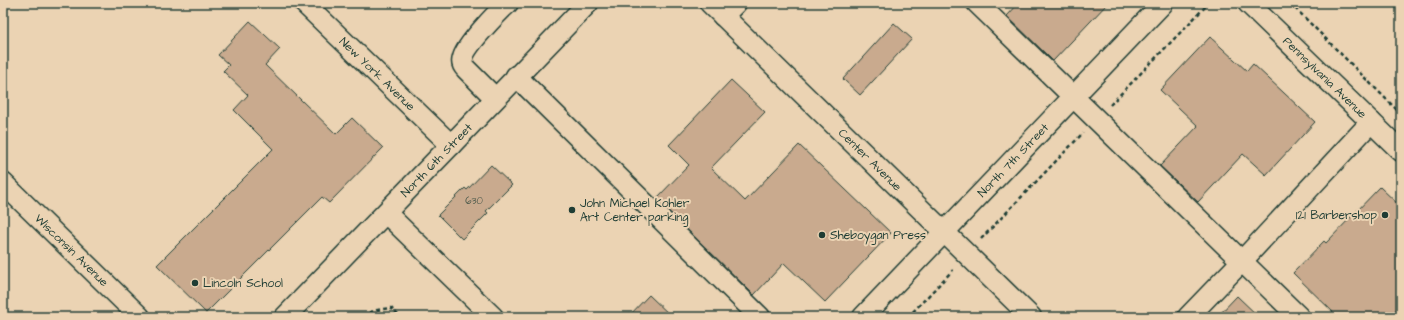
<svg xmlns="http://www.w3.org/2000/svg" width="1404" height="320" font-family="'Architects Daughter',sans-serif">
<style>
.building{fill:#c9aa8e;stroke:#1f3d34}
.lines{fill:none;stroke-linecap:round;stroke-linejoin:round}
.minor-casing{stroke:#1f3d34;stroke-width:23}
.path{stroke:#1f3d34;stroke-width:2.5;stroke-dasharray:4 3;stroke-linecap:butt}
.minor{stroke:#ebd3b3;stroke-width:20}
.poi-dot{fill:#1f3d34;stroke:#ebd3b3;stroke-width:1.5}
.labels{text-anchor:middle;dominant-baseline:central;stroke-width:4;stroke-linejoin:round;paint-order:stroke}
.number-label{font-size:10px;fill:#4a584a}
.street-label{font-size:12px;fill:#1f3d34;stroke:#ebd3b3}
.poi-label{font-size:12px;fill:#1f3d34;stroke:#ebd3b3;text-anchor:start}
</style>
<rect width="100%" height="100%" fill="#ebd3b3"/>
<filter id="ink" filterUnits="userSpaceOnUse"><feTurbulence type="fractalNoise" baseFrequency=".025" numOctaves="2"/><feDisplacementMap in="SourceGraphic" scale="8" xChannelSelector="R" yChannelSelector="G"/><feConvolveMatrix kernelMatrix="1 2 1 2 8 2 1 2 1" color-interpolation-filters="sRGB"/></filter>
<g filter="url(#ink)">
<g class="building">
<path d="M1019,3h89l-55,58 -46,-45z"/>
<path d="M250,21l30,28 -15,16 71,69 16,-16 31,30 -54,55 -7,-6 -116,116 -49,-48 116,-116 -39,-39 14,-15 -25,-24 6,-6 -11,-10z"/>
<path d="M894,23l18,16 -52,56 -17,-16z"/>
<path d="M1210,37l37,34 6,-7 62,58 -49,53 -23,-21 -45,48 -38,-36 38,-40 -38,-36z"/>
<path d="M731,80l34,32 -54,56 34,33 54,-56 92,88 -66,69 -41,-39 -30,32 -98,-96 33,-34 -20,-20z"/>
<path d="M491,165l21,20 -26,26 2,2 -26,26 -24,-24 27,-27 2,2z"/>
<path d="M1380,187l21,20v98l-12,12h-51l-45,-44 31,-32 2,2z"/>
<path d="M649,295l23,22h-44z"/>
<path d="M1237,296l22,21h-42z"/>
</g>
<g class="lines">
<defs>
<g id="minor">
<path id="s1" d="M304,3l147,142"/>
<path id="s2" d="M710,3l321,314"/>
<path d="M977,3l322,314"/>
<path id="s3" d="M1248,3l153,148"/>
<path d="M723,16l13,-13"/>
<path d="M516,76l244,241"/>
<path d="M495,98l-29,-29c-3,-3 -5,-6 -3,-11 2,-12 35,-46 45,-55"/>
<path id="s4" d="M3,183l137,134"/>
<path d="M386,213l107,104"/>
<path id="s5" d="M285,317l303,-314"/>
<path id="s6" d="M863,317l300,-314"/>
<path d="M1188,317l54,-56 129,-139"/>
</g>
</defs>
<use href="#minor" class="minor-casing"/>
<g class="path">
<path d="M1290,3l111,111"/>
<path d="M1110,105l96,-99"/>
<path d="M981,239l102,-106"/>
<path d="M364,317c5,-7 18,-8 27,-9l9,9"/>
<path d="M908,317l45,-47"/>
</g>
<use href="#minor" class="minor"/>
</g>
</g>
<g class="poi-dot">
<circle cx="572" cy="210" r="4"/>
<circle cx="1385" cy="215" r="4"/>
<circle cx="822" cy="235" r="4"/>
<circle cx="195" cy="283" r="4"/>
</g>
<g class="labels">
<g class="number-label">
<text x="474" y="201">630</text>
</g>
<g class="street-label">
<text stroke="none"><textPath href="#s1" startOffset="102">New York Avenue</textPath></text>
<text stroke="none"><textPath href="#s3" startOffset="107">Pennsylvania Avenue</textPath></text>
<text stroke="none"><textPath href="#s5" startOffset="218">North 6th Street</textPath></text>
<text stroke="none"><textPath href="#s2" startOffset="224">Center Avenue</textPath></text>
<text stroke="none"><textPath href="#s6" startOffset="217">North 7th Street</textPath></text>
<text stroke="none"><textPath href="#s4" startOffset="96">Wisconsin Avenue</textPath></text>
</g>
<g class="poi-label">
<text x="580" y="203">John Michael Kohler<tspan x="580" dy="14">Art Center parking</tspan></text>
<text x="1377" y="215" text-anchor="end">121 Barbershop</text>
<text x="830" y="235">Sheboygan Press</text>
<text x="203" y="283">Lincoln School</text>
</g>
</g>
<rect width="1404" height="320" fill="none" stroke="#ebd3b3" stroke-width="16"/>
<rect x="8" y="8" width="1388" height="304" fill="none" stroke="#1f3d34" stroke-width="1.5" filter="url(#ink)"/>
</svg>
